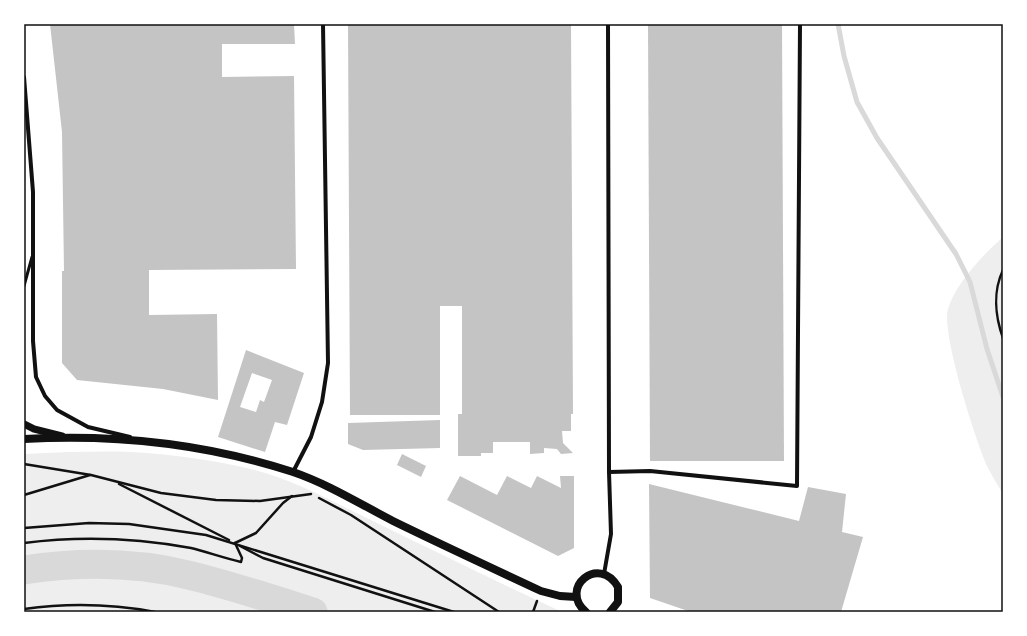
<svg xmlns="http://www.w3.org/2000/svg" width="1027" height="636" font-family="'DM Sans',sans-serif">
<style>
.green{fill:#eee}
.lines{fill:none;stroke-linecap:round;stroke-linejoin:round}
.stream{stroke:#d9d9d9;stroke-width:5}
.river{stroke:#d9d9d9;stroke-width:29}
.building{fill:#c4c4c4;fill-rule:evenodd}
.path{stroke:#111;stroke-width:2.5}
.service{stroke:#111;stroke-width:3}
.minor{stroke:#111;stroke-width:4}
.tertiary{stroke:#111;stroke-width:7}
.secondary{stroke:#111;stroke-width:8}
.neatline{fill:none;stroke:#111;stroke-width:1.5}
</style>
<rect width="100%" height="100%" fill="#fff"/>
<g class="green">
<path d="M1003,237v257c-5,-8 -10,-17 -15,-26 -12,-26 -47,-135 -40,-159 7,-25 36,-55 55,-72z"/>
<path d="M68,452c21,0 42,-1 63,0 41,2 81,8 120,17 44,11 80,32 120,51 63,31 127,62 191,92h-538v-158z"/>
</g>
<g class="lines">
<path class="stream" d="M838,24l6,32 13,46 20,36 79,116 14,28 17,67 16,48"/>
<path class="river" d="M24,570c53,-8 111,-8 164,5 42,10 84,24 125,37"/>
</g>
<g class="building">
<path d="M50,24h244l1,20h-73v33l72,-1 2,193 -147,1v45l68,-1 1,86 -55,-11 -86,-9 -15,-17v-92h2l-2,-139z"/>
<path d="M348,24h223l2,390h-2v17h-9l1,12 10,10 -12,1 -4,-5 -13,-1v5l-14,1v-12h-37v11h-12v3h-23v-42h4v-108h-22v109h-90z"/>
<path d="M648,24h134l2,437h-134z"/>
<path d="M246,350l58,23 -17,52 -12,-3 -10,30 -47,-15zM252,373l20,7 -8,22 -4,-2 -4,12 -16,-5z"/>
<path d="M440,420v28l-77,2 -15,-6v-21z"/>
<path d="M402,454l24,12 -5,11 -24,-12z"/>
<path d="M460,476l37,19 10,-19 24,12 6,-12 24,12 -1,-12h14v72l-16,8 -111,-56z"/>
<path d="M649,484l150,37 9,-34 38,7 -4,38 21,5 -22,75h-150l-41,-14z"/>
</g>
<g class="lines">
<g class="path">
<path d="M1003,270c-10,21 -8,46 0,68"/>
<path d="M24,464l67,11 70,18 55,7 44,1 51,-7"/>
<path d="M119,484l110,56"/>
<path d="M24,495l66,-20"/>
<path d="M319,498l32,17 148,97"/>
<path d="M24,528l65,-5 40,1 77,11 248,77"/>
<path d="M24,543c55,-7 112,-5 167,5 16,4 33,10 50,14l1,-4 -7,-15"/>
<path d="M235,543l21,-10 27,-30 9,-7"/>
<path d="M240,546l23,12 172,54"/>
<path d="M24,609c44,-6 88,-5 131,3"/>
<path d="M533,612l4,-11"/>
</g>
<path class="service" d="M24,286l8,-29"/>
<g class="minor">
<path d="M24,77l9,115v149l3,36 9,19 12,14 31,17 42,10"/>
<path d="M293,472l18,-35 11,-35 6,-39 -5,-339"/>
<path d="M609,472l41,-1 147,15 3,-462"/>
<path d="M604,574l7,-40 -2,-62 -1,-448"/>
</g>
<path class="tertiary" d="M24,424l10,5 28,7"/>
<g class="secondary">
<path d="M24,439c90,-5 183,5 269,33 35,12 67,32 100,49 49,24 99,47 148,70l19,5 16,1"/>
<path d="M586,612c-28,-24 13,-58 32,-25v15l-8,10"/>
</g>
</g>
<rect width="1027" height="636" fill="none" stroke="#ffffff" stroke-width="50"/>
<rect x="25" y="25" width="977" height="586" class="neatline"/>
</svg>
